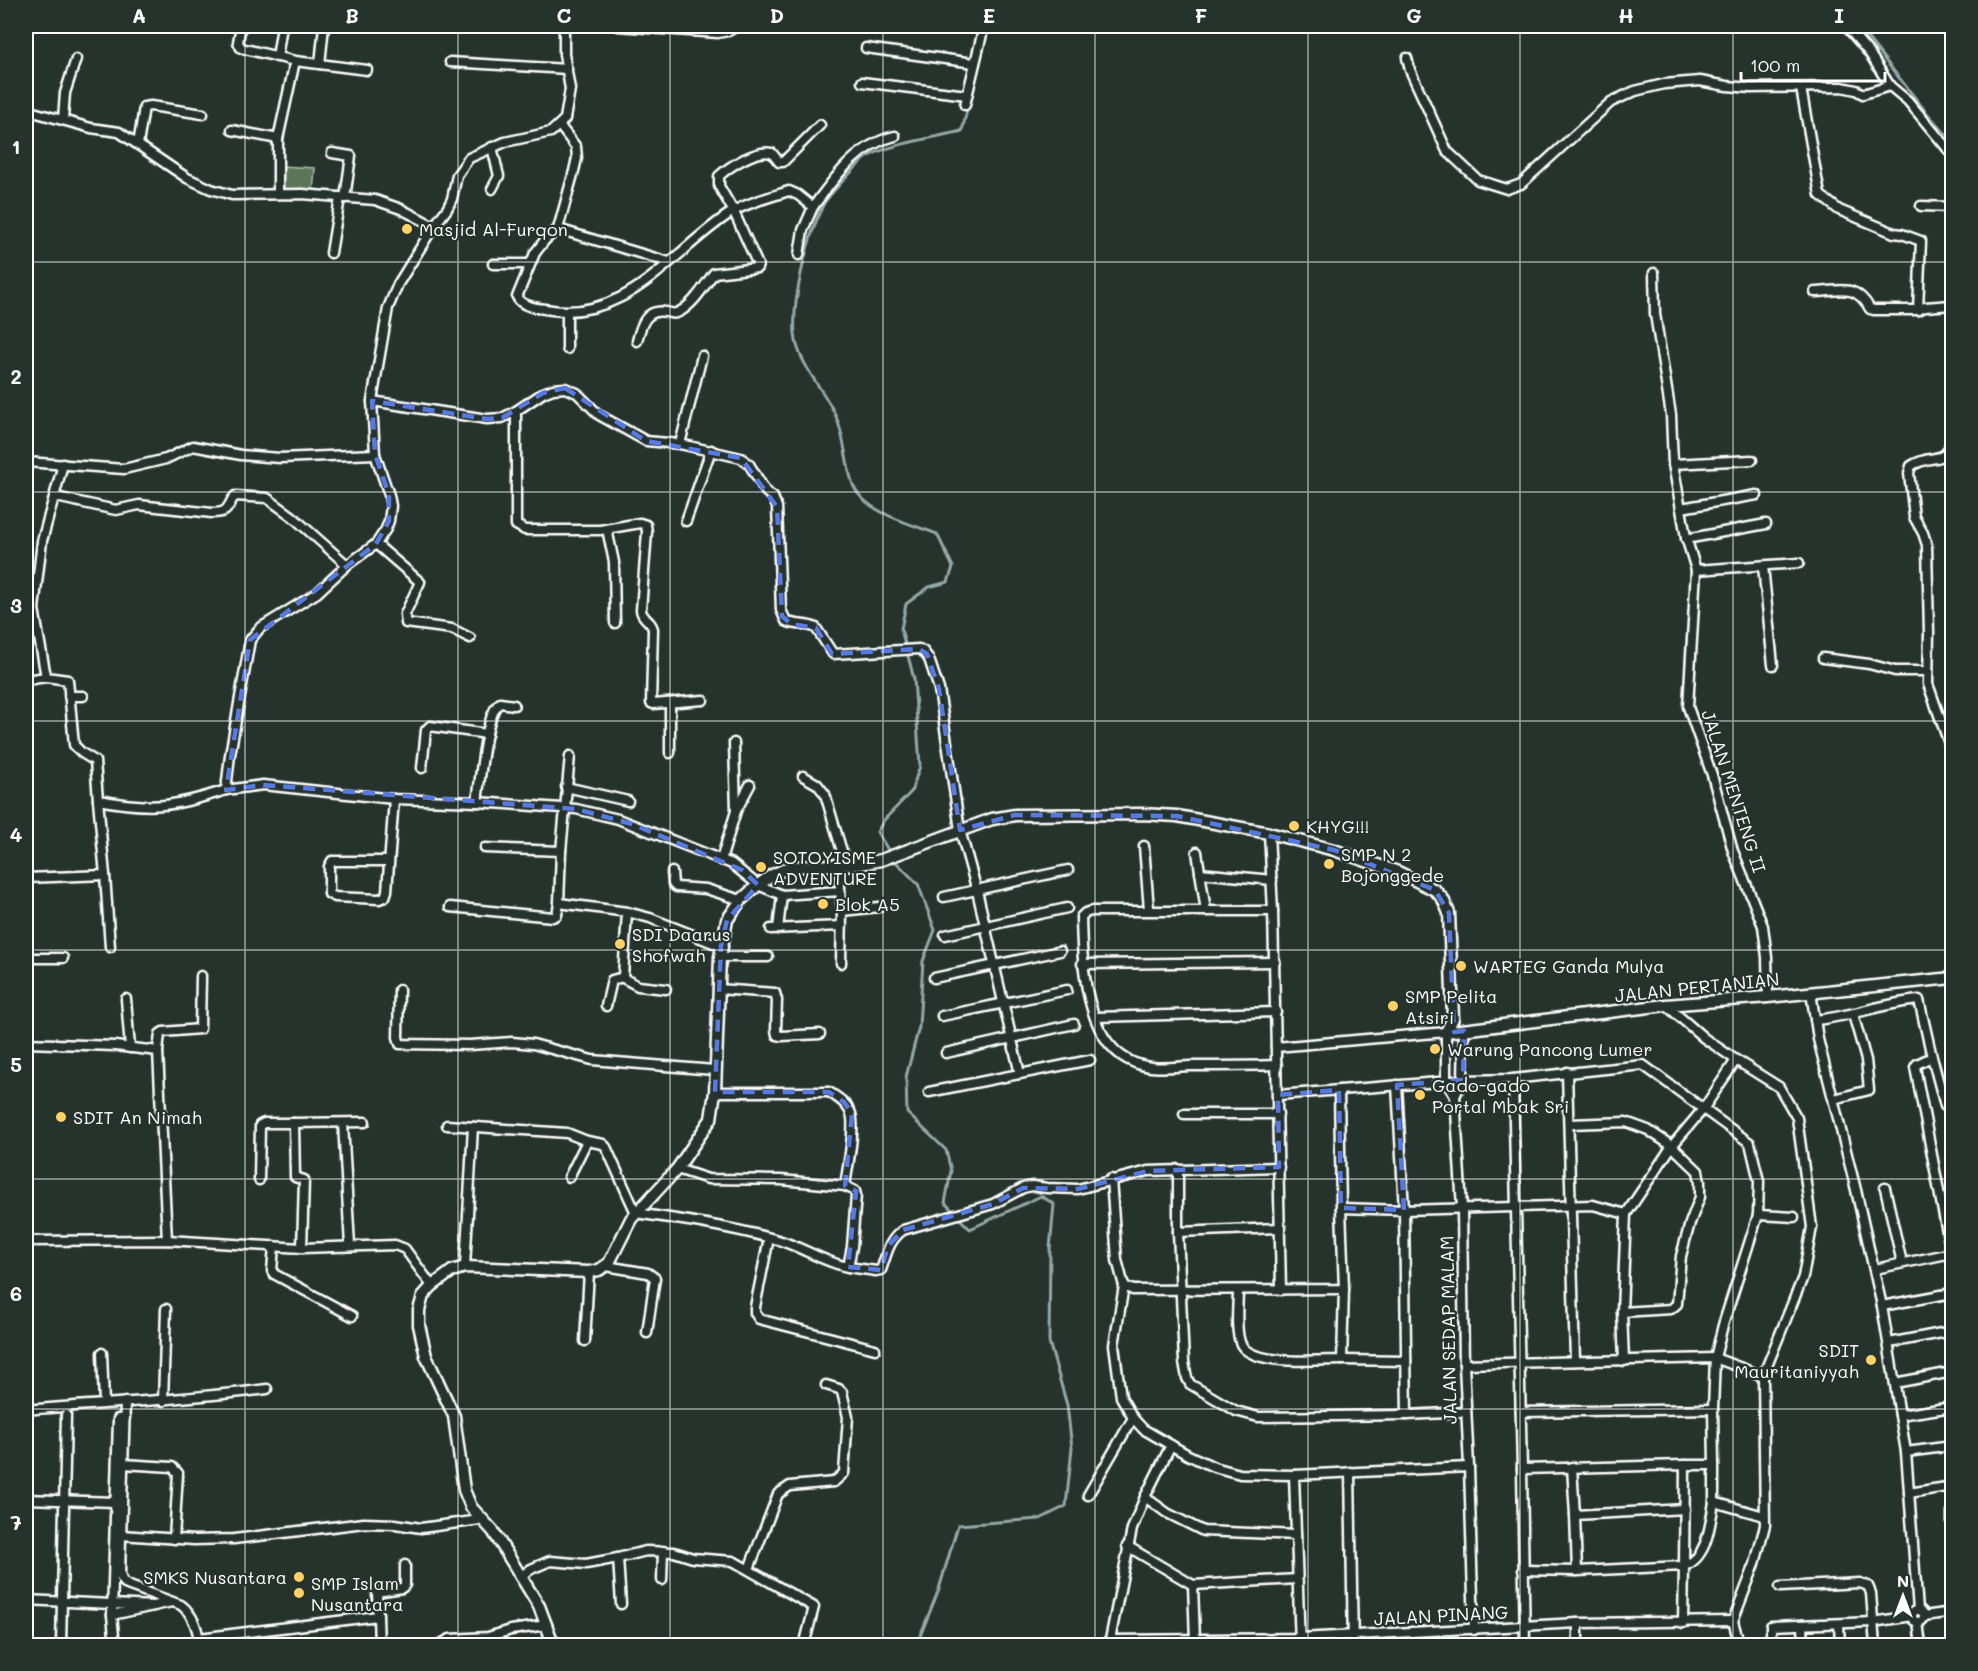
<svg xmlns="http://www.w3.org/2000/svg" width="1978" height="1671" font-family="Mali,sans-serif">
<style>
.green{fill:#5c7459;stroke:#aebaac;stroke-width:1.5}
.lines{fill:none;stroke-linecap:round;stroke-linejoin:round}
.stream{stroke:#93a9a9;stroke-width:3}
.minor-casing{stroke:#fff;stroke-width:13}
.tertiary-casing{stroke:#fff;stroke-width:15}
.minor{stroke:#26332d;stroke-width:8}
.tertiary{stroke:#26332d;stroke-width:10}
.marked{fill:none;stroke:#567ae2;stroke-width:4.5;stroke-dasharray:12 8;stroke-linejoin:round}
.grid{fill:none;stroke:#fff;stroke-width:1.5;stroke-opacity:0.55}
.poi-dot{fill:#ffd166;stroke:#26332d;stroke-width:2}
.labels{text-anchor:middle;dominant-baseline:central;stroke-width:4.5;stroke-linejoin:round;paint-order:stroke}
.poi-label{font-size:18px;fill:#fff;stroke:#26332d;text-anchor:start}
.street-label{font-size:18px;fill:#fff;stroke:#26332d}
.neatline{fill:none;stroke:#fff;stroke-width:2}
.grid-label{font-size:20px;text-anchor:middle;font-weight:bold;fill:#fff}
</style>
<rect width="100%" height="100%" fill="#26332d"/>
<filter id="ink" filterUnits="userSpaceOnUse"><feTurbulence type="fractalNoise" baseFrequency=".0167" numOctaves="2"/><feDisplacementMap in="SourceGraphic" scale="12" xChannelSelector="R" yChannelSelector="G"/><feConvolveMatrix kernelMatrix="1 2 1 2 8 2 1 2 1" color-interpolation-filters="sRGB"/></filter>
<g filter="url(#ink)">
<path class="green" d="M281,166l34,2 -2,25 -32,-1z"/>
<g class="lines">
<g class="stream">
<path d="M1858,26l69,87 25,28"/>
<path d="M890,853l-13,-21 7,-12 27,-28 9,-26 -6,-87 -13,-50 5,-25 23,-17 19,-5 5,-15 -16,-33c-26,-10 -73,-22 -84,-49 -8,-23 -8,-49 -18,-71 -10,-21 -28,-41 -36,-63 -14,-33 9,-114 24,-146 5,-9 34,-40 43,-47 18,-13 72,-21 96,-27l6,-25"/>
<path d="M893,859l25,25 17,46 -12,31 -4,66 -13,50 1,36 39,37 5,21 -6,32 9,9"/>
<path d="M916,1646l23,-57 19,-64 82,-6 26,-13 6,-58 -5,-43 -18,-63 1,-93 4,-45 -13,-8 -71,33 -12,-12"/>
</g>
<defs>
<g id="minor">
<path d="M241,26l-3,16 3,6 54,13"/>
<path d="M564,26v28l6,35 -5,30 -14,13 -46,10 -36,16 -12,17 -5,24 -5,10 -13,17 -36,58 -10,24 -16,93 3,53 14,41 2,11 -2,15 -3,8 -10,15 -29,21 -30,28 -57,35 -10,12 -20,115 -4,35 37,-5 131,14 83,3 99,7 42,10 114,45 26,21 24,10 58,-4v-18"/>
<path d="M618,26l100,7 10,-2 9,-5"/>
<path d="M970,26l14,1"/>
<path d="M1846,26l24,28 20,32 18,15 44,53"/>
<path d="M1948,26l4,19"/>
<path d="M866,48l108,15"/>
<path d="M277,57l5,-31"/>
<path d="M1407,58l3,12 37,81 31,29 29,9 14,-5 90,-82 24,-11 29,-7 36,-3 27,5 24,2 91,-1 14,3 7,4 27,-8"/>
<path d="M450,62l117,7"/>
<path d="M320,64l4,-38"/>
<path d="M862,82l105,13"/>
<path d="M1801,88l19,107 19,15 55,23 8,1 19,7 -3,69"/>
<path d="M965,105l19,-79"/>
<path d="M26,110l65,18 28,4 68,46 24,11 21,6 70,-1 73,6 26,9 33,17"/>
<path d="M63,119l2,-26 11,-34"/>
<path d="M560,126l16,21 1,11 -3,13 -16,58 -13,11 -10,13 -18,44c4,9 19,11 28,12 81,15 124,-55 184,-95 17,-11 41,-17 60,-23l9,4 15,12c22,-30 44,-62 82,-71"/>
<path d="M232,130l46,9"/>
<path d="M138,145l6,-38 7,-1 52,8"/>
<path d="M492,147l7,29 -7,13"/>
<path d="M332,153l19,3 -6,42"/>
<path d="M278,194v-55l17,-78 72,9"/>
<path d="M1921,206l31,1"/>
<path d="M558,229l111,33"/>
<path d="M331,253l9,-55"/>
<path d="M799,255l4,-25 10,-23"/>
<path d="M493,264h36"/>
<path d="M1654,273l1,41 16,101 2,49 13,73 10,33 -8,137 24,68 21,76 30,75 4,31 1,40"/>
<path d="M1815,292c25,-1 41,-9 55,17l4,1h44l7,-3 27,-2"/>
<path d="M567,312v37"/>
<path d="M637,341c4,-16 9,-33 29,-29 5,1 8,3 13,0 15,-8 25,-26 35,-39l43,-5 1,-3 -24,-53 -15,-26v-10c11,-10 37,-27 53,-23l7,9h4l37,-37"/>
<path d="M372,401l115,18 15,-1 14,-7 27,-18 10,-4 12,-1 12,5 22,22 47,26 34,3 61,14 8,6 17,28 7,5 4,10 4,103 5,11c9,5 21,2 30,7l17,26 86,-5 4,2 6,8 10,30 21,141 17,61 43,183"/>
<path d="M516,411v114l9,5h75l40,-7 6,2 1,7 -6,78c1,9 10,10 12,19l-2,74 2,1 50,-4"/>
<path d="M1952,427c-2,44 -16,23 -41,39l-2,7 5,44 9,16 4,12 2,88 -1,51 24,68"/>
<path d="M680,444l22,-88"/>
<path d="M26,462l98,7 42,-10 27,-13 48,9 39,3 95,-4"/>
<path d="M1673,464l79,-4"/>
<path d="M56,497l60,13 23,-5 73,8c19,0 14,-7 23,-17l32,2 25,18 55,49"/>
<path d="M1681,508l76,-13"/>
<path d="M686,521l25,-71"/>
<path d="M607,529l7,33 1,61"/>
<path d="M1686,539l80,-15"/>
<path d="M376,544l44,38 -15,32 1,9 46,6 18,9"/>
<path d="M1763,566l10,99"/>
<path d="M1696,570l103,-7"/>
<path d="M1823,658l46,6 26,7h33"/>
<path d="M46,677l-12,-68 8,-68 21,-77"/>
<path d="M26,680l20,-3 22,3 6,65 8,8 13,8 3,39c54,10 76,7 128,-10"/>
<path d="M69,696h14"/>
<path d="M734,743l2,67"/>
<path d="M670,753v-50"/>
<path d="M570,756l-9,95 -2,52 68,9 23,6 71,28"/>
<path d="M422,768l4,-38 4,-4 57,8"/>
<path d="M803,776l14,8 8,10 21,71"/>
<path d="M566,787l62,14"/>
<path d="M477,802c3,-19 8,-90 23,-99l14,2"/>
<path d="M1269,833l4,78 8,379"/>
<path d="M1144,846l5,64"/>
<path d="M485,848l76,3"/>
<path d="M1197,852l9,59"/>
<path d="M721,860l15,-49 14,-26"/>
<path d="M389,861h-57l-3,5v28l6,3 44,2 6,-2 2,-6 7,-92"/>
<path d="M672,872l1,12 3,3 30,2 35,11"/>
<path d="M1200,873l72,7"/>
<path d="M105,875l5,72"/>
<path d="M26,878l79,-3 -7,-75"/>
<path d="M840,891l2,20 37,-4"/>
<path d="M944,897l124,-27"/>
<path d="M450,907l103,10 4,-2 2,-12"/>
<path d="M1273,911h-181l-7,2 -4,4c1,45 3,127 54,146 17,7 37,4 55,3 29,0 58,0 87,-1"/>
<path d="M26,922h2"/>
<path d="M771,929l71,-3"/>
<path d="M778,929l4,-34"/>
<path d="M945,935l122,-27"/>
<path d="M720,957h48"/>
<path d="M26,958h37"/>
<path d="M841,963l1,-52"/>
<path d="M1082,964l193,-2"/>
<path d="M623,978l15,8 28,3"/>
<path d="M934,978l126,-27"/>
<path d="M718,989l57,4 2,7 -1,30 1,5 4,1 39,-2"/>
<path d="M399,990l-1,47 2,7 70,1 42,-3 21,2 59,16 122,10"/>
<path d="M1811,992l7,47 38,151 26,116 24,146 12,158"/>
<path d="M126,999l4,49"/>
<path d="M1666,1005l38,33 32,22"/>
<path d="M606,1006l6,-26 11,-3 4,-65"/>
<path d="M942,1016l125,-26"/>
<path d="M1096,1017l180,-5"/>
<path d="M1815,1020c35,-3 69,-17 104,-20l13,57 -15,7 -2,3 36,186"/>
<path d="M1464,1031l-1,49 -8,16 7,112 2,156 5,103 5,163"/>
<path d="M26,1043l89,3 43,5"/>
<path d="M1276,1047l170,-15v50l9,14"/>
<path d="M946,1053l128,-29"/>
<path d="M1932,1057l13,49"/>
<path d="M1567,1072l8,289"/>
<path d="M1513,1079l9,390"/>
<path d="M1397,1085l7,125 189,-5 33,9"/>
<path d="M1339,1090l2,118"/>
<path d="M929,1092l161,-32"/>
<path d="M1278,1095l185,-15 50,-1 130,-14 107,78 9,38 -1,34 -35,110 -8,33 -2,51 1,56h-29"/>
<path d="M1834,1099l35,-9 -3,-30 -13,-46"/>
<path d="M1184,1114h94"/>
<path d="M294,1123l71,-1"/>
<path d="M343,1123l7,123"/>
<path d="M1570,1124l56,-2 22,8 24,16 26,25 2,11v15l-10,26 -9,33 -4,48 -6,5 -49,3"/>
<path d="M447,1125l120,8 20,8 16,3 3,3 30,66c48,7 95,14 142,27 24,7 45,22 70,27l4,-20 4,-52 -1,-4 -10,-5"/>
<path d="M677,1169l31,10 73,1 64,6c2,-16 12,-63 5,-75 -5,-9 -12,-13 -21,-19h-114"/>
<path d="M1178,1169v63l6,130 3,16 3,6 46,27 22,6 149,-2"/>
<path d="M569,1177l18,-36"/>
<path d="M1111,1179l6,81 7,26 9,4 211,-1 -3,-81 63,2 3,205 59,-3"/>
<path d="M259,1180l1,-55 4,-2h30l1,54 9,3 -2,68"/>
<path d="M1885,1188l17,75"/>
<path d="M1758,1215l36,2"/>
<path d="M1178,1232l103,-4"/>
<path d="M769,1238l-14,69v6l4,6 116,30"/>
<path d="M167,1240l-9,-189 2,-17 3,-2 37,-3 1,-53"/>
<path d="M26,1241l141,-1 135,8 93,-3 10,4 27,37"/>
<path d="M274,1246l-2,25 2,3 78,42"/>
<path d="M606,1266l42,7 7,5 -8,55"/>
<path d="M465,1267l8,-140"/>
<path d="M848,1267l28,4 5,-1c6,-16 7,-29 22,-40l90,-26 30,-16 9,-2 15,2 31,1 70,-18 131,-4"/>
<path d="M1875,1269l77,-16"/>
<path d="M1124,1286l-10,59 7,52 12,21 10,11 45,26 26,12 26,7 54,1 175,-8"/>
<path d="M1238,1290c0,16 -3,37 2,52 8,25 79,18 102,18l2,-71"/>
<path d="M1882,1306l70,-13"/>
<path d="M585,1341l4,-69"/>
<path d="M1889,1343l63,-12"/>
<path d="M102,1353l2,50"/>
<path d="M1342,1360l64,1"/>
<path d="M1624,1361l-2,-49 4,-98 46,-68 32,-38 32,-48 43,27 18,31 15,109 -9,50 -40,99 2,149 -10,39 -22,57 7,25"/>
<path d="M1464,1364l251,-6 48,18"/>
<path d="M1895,1383l57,-11"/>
<path d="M163,1401l3,-92"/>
<path d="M125,1402l-5,172 2,6 5,5 54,20c12,9 18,26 18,41"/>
<path d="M26,1410c80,-7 161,-10 241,-21"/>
<path d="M1521,1412l192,-3"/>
<path d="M1900,1415l52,-8"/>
<path d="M1906,1452l46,-6"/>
<path d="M123,1464l49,3 6,6 -4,66"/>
<path d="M1714,1465v37l50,14"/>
<path d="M1572,1467l3,48 110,-6"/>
<path d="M1350,1472l3,174"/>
<path d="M1294,1475l6,171"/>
<path d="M1909,1493l43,-7"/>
<path d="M1088,1495l45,-77"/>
<path d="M1145,1497l22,16 36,18 93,4"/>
<path d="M26,1499l89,3"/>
<path d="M1952,1513v11"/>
<path d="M1575,1515l2,56"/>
<path d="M121,1535l73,5 40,-1 130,-16 31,1 26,4 59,-8"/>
<path d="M1127,1546l66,39 104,-6"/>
<path d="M618,1558l3,46"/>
<path d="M749,1569l29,-75 12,-8 44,-4 10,-9 4,-56 -6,-25 -3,-3 -13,-4"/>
<path d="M1523,1570l54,1 107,-5 -1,57"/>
<path d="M520,1577l11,-8 19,-8 36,3 32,-6 28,-7 28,1 19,6 40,3 81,46 -10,39"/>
<path d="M662,1580l1,-29"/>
<path d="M1193,1585l2,55"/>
<path d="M1780,1587l80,-4 8,3 3,7 4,53"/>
<path d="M26,1600l128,6"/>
<circle cx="1918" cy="1616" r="6"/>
<path d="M112,1615l60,-13"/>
<path d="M378,1616l-1,-24 25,-4 3,-3v-20"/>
<path d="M1924,1616l28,-4"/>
<path d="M1918,1622l3,24"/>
<path d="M1578,1623v23"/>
<path d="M1839,1624l1,22"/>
<path d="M1803,1625l1,21"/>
<path d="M199,1638l179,-22 1,30"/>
<path d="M1110,1640l190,-2 278,-15 155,-2"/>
<path d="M61,1646l5,-231"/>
<path d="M115,1646l-3,-31 6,-196 7,-1"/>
<path d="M437,1646l13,-7 38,-2 23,-7 36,-5"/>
<path d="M1111,1646l-1,-6 22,-111 13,-32 26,-52"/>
<path d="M1525,1646l-3,-177 163,-4 -1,101c24,-8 26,-42 30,-64"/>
<path d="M1771,1646v-20l102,-4 39,-6"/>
</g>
<path id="tertiary" d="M554,1646l-15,-40 -46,-75 -22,-24 -7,-17 -10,-74 -28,-60 -7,-31v-15l4,-14 9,-10 20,-15 13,-4 124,5 10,-2 10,-7 22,-44 46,-50 34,-50 4,-27 5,-135 7,-37 14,-20 17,-15 14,-10 18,-8 71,-3 20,-4 111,-41 23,-4 127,-1 35,2 92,17 65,17 64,22 37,18 8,9 6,14 4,105 -7,14 220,-27 102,-8 184,-19"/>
</defs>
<use href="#minor" class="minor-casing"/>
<use href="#tertiary" class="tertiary-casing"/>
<use href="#minor" class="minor"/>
<use href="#tertiary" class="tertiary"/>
</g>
</g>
<path class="marked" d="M565,388l81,53 95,17 36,49 5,109 9,8 25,4 16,26 87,-5 8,5 12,35 21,141 55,-15 162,1 157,34 101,40 14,23 5,119 10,-1 -1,49 -66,5 7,125 -63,-2 -2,-118 -61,5 1,72 -131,4 -70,18 -55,-1 -30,16 -90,26 -15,16 -7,24 -33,-3 8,-76 -11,-5 7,-72 -8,-12 -15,-10h-114l6,-146 6,-26 31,-35 -16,-15 -110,-46 -56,-15 -313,-24 -37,5 24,-150 126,-96 13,-23v-26l-14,-41 -3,-53 115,18 15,-1 41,-25z"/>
<path class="grid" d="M245,26v1620M458,26v1620M670,26v1620M883,26v1620M1095,26v1620M1308,26v1620M1520,26v1620M1733,26v1620M26,262h1926M26,492h1926M26,721h1926M26,950h1926M26,1179h1926M26,1409h1926"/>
<g class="poi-dot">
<circle cx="407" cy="229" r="6"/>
<circle cx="1294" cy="826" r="6"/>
<circle cx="1329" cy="864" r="6"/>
<circle cx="761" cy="867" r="6"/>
<circle cx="823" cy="904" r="6"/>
<circle cx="620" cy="944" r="6"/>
<circle cx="1461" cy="966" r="6"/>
<circle cx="1393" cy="1006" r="6"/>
<circle cx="1435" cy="1049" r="6"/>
<circle cx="1420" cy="1095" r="6"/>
<circle cx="61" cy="1117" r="6"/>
<circle cx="1871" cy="1360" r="6"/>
<circle cx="299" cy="1577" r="6"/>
<circle cx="299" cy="1593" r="6"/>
</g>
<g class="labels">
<g class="poi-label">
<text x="419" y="229">Masjid Al-Furqon</text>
<text x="1306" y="826">KHYG!!!</text>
<text x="1341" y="854">SMP N 2<tspan x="1341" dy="21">Bojonggede</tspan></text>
<text x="773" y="857">SOTOYISME<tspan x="773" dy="21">ADVENTURE</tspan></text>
<text x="835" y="904">Blok A5</text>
<text x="632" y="934">SDI Daarus<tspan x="632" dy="21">Shofwah</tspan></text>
<text x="1473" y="966">WARTEG Ganda Mulya</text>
<text x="1405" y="996">SMP Pelita<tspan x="1405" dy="21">Atsiri</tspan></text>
<text x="1447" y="1049">Warung Pancong Lumer</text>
<text x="1432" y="1085">Gado-gado<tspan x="1432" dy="21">Portal Mbak Sri</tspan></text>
<text x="73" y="1117">SDIT An Nimah</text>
<text x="1859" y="1350" text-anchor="end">SDIT<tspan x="1859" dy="21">Mauritaniyyah</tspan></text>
<text x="287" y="1577" text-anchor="end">SMKS Nusantara</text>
<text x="311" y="1583">SMP Islam<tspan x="311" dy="21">Nusantara</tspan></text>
</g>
<g class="street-label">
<text transform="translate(1734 791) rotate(72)">JALAN MENTENG II</text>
<text transform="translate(1697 987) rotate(-6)">JALAN PERTANIAN</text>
<text transform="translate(1448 1330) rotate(-91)">JALAN SEDAP MALAM</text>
<text transform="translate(1441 1615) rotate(-3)">JALAN PINANG</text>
</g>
</g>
<rect width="1978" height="1671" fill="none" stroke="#26332d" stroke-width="66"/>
<g transform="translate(1903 1596)" stroke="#26332d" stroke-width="4.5" paint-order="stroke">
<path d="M0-4.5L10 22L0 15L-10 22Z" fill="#ffffff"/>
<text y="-9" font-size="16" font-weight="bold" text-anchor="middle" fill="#ffffff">N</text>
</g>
<path d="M1741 72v9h144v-9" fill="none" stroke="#ffffff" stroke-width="3"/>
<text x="1750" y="72" font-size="18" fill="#ffffff" stroke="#26332d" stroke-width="4.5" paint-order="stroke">100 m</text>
<rect x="33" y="33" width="1912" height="1605" class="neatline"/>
<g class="grid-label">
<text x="139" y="23">A</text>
<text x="352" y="23">B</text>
<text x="564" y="23">C</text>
<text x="777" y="23">D</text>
<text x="989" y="23">E</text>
<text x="1201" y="23">F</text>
<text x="1414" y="23">G</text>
<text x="1626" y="23">H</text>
<text x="1839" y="23">I</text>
<text x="16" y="154">1</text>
<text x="16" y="384">2</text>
<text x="16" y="613">3</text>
<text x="16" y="842">4</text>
<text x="16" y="1072">5</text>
<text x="16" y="1301">6</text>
<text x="16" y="1530">7</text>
</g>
</svg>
